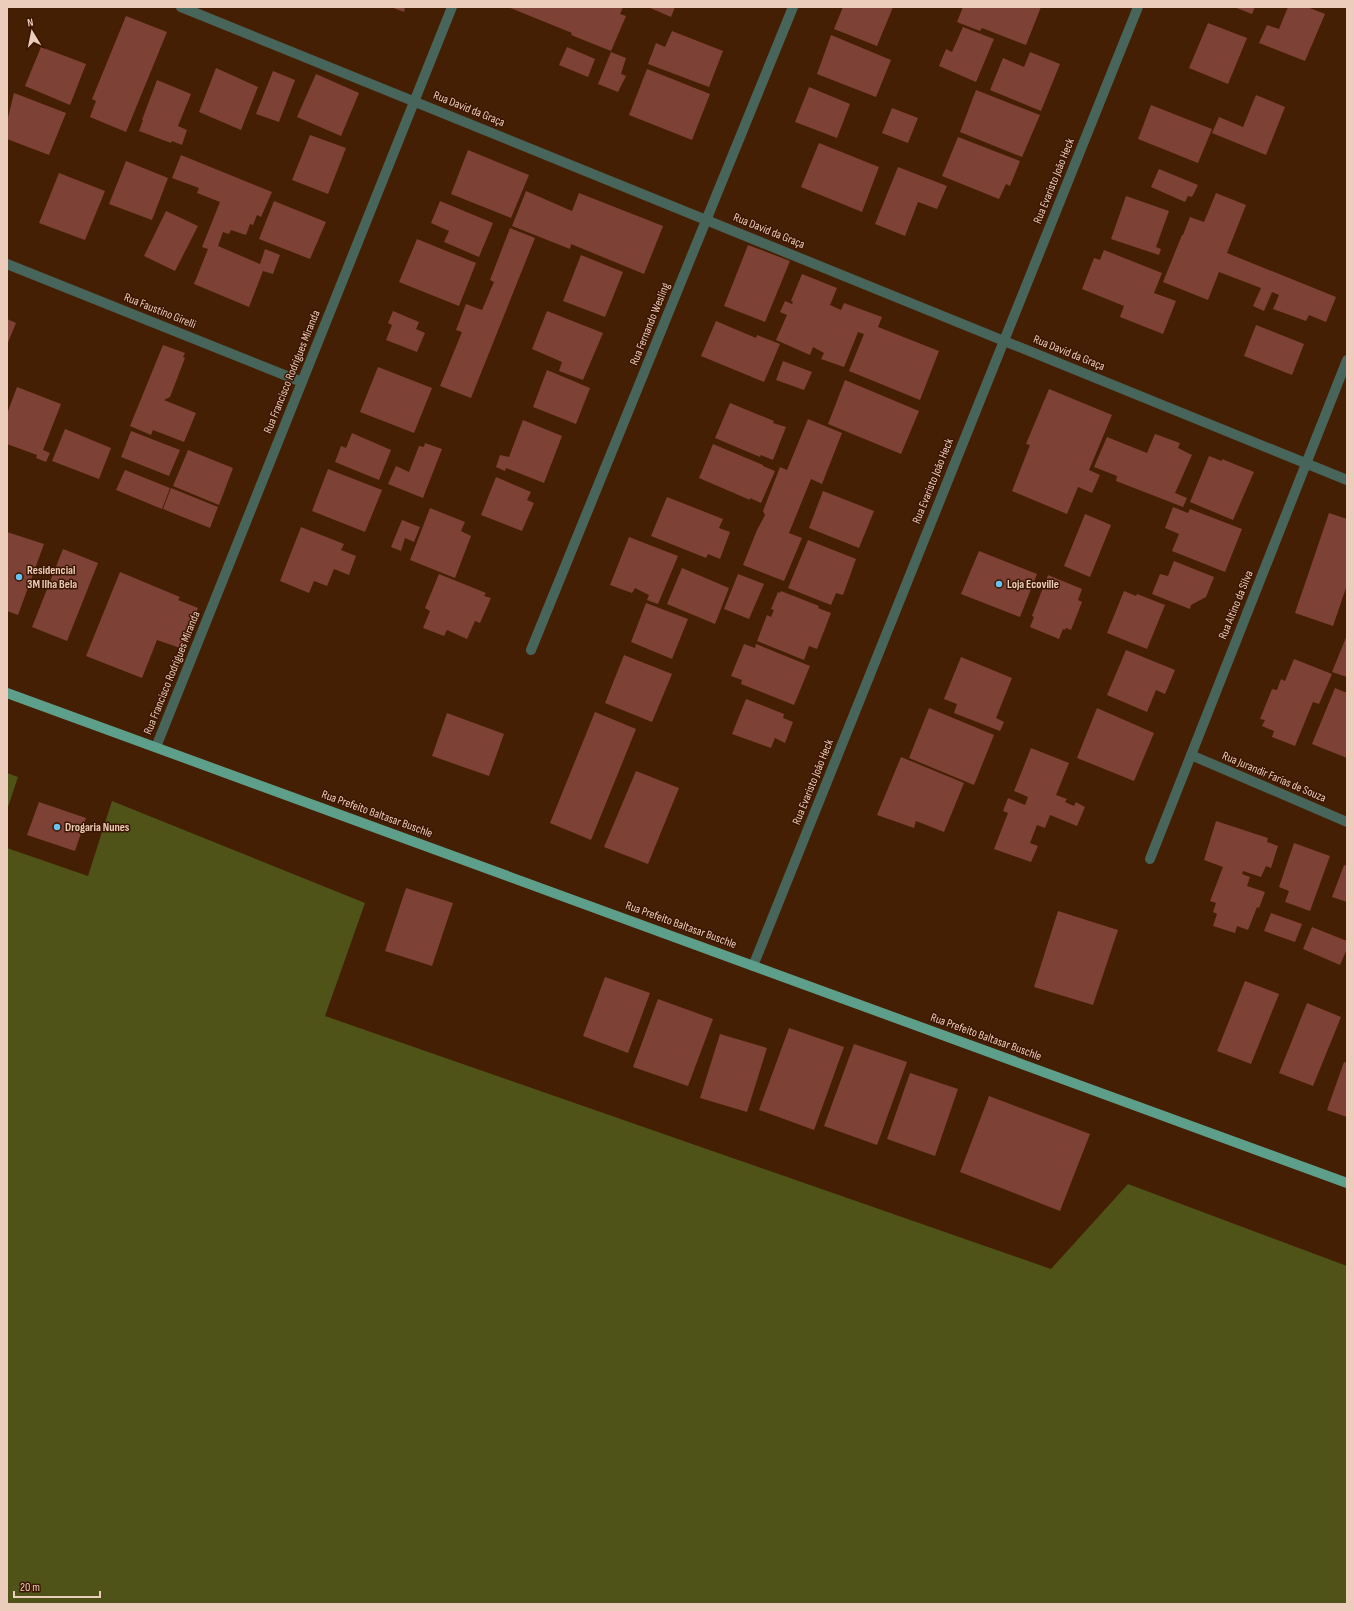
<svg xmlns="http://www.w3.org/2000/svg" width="1354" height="1611" font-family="'Sofia Sans Condensed',sans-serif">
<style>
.green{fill:#4f5318}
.building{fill:#7e4135}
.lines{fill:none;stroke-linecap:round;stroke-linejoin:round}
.minor{stroke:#47655b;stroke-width:10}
.major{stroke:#5d9f8b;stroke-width:10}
.poi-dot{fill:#69c3f1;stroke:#3a1500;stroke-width:1.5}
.labels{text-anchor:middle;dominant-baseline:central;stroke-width:3;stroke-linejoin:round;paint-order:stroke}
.street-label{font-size:12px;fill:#ecccba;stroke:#3a1500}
.poi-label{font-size:12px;font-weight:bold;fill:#ecccba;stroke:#3a1500;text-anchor:start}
</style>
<rect width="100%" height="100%" fill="#451f03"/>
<g class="green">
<path d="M7,773l11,4 -11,33z"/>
<path d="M112,801l253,102 -40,113 726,253 77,-85 219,82v338h-1340v-756l81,28z"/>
</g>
<g class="building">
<path d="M391,7h14l-1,5z"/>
<path d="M508,7h115l-3,7 6,2 -15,35 -40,-16 1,-2z"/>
<path d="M648,7h27l-4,10z"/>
<path d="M843,7h50l-16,39 -43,-17z"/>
<path d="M963,7h78l-15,38 -44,-17 -2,3 -23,-9z"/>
<path d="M1234,7h21l-3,7z"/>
<path d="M1288,7h19l18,7 -20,47 -46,-18 8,-18 12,4z"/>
<path d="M126,16l41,16 -41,100 -36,-15 6,-16 -4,-2z"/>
<path d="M1208,23l39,15 -19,46 -39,-16z"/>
<path d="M963,27l31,12 -18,43 -37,-16 7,-17 6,3z"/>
<path d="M672,31l51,20 -14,36 -61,-23 8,-21 9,4z"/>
<path d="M831,35l60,25 -15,37 -59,-23z"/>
<path d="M41,47l45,17 -16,41 -45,-19z"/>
<path d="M567,47l28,12 -7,18 -29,-12z"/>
<path d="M611,52l15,6 -5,16 5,2 -8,16 -20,-8z"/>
<path d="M1030,52l30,12 -19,47 -51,-21 13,-32 21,9z"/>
<path d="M216,68l42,19 -17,43 -42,-18z"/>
<path d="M647,69l63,25 -18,46 -63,-25z"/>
<path d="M273,71l22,9 -16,42 -23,-8z"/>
<path d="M316,74l43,19 -18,43 -44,-19z"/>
<path d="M157,80l34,14 -13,32 9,4 -5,15 -10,-4 -1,2 -32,-12 4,-11h-1z"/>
<path d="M809,87l41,17 -13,34 -42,-16z"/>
<path d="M976,90l64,25 -18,42 -62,-25z"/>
<path d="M14,93l52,20 -17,42 -42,-16v-17z"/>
<path d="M1256,95l29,12 -19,48 -54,-22 7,-16 24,10z"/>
<path d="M1151,105l61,24 -14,34 -60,-24z"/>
<path d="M892,108l26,10 -10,25 -26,-10z"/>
<path d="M310,135l36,13 -18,46 -36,-14z"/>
<path d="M958,137l62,24 -10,25 -4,-2 -7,15 -57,-23z"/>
<path d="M819,143l60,24 -17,45 -61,-25z"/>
<path d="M468,150l61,25 -18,43 -60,-24z"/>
<path d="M181,155l91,37 -11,25 -4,-2 -4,10 -3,-1 -4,11 -15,-5 -2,4 -6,-2 -5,14 42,18 5,-15 15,6 -7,19 -10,-3 -14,36 -55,-23 14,-35 -6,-2 18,-45 -23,-9 2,-5 -27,-10z"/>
<path d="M126,161l42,17 -16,42 -43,-16z"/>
<path d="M898,167l49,19 -10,23 -19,-7 -13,34 -30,-12z"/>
<path d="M1159,169l39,16 -6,12 -4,-1 -3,6 -34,-15z"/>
<path d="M59,173l46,18 -20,49 -46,-17z"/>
<path d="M526,191l46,20 7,-18 84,33 -19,48 -73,-30 -1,5 -58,-23z"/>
<path d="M1216,193l30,12 -19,48 109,44 -10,25 -17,-7 -3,6 -33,-12 6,-14 -7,-3 -8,19 -11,-5 8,-18 -42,-16 -11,28 -45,-18 19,-47h1l7,-18 14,5z"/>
<path d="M1126,196l43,15 -13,36 5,2 -2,6 -48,-16z"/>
<path d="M274,201l52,21 -16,37 -51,-20z"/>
<path d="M440,201l53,22 -14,34 -35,-15 5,-11 -18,-8z"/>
<path d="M166,211l32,15 -23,45 -31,-15z"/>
<path d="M510,228l25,10 -64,160 -31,-12 22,-54 -6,-2 10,-26 16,6 12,-28 -4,-2z"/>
<path d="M417,239l59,24 -17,43 -60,-24z"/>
<path d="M748,245l42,16 -25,61 -41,-16z"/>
<path d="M1104,250l58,23 -8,20 22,8 -13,33 -43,-17 4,-11 -42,-17 12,-31 6,2z"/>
<path d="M581,255l42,17 -18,45 -42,-16z"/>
<path d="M802,274l35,14 -7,17 11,5 3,-7 38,14 -4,10 61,24 -19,49 -71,-29 15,-37 -6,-2 -14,35 -23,-8 3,-6 -11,-6 -3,8 -34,-15 11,-25 -7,-3 5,-11 7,3 1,-2 -2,-1z"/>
<path d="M393,311l26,11 -3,7 9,4 -8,19 -31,-12 6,-15 -4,-2z"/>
<path d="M547,311l56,22 -20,47 -24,-9 3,-9 -30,-13z"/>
<path d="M7,319l9,4 -9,22z"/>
<path d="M716,321l40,17 1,-3 23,9 -16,38 -63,-26z"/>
<path d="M1256,325l48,19 -12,31 -48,-19z"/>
<path d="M163,345l22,8 -2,4 2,1 -15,39 -6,3 32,13 -12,29 -31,-12 -2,5 -21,-9z"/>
<path d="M783,361l29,11 -8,18 -28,-10z"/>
<path d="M378,367l54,21 -18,45 -54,-21z"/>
<path d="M547,370l43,18 -14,36 -43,-17z"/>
<path d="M845,380l74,31 -18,43 -73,-30z"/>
<path d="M17,387l44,17 -18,46 7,3 -4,9 -10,-4 1,-3 -30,-11v-30z"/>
<path d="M1049,389l63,26 -23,55 11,5 -8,18 -14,-6 -11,27 -55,-23 18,-46 -4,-1z"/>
<path d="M730,403l44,18 -1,2 13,4 -13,33 -12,-5 -1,2 -45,-19z"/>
<path d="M808,419l34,14 -20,51 -11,-5 -22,54 13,5 -18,43 -41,-16 14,-35 8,-15 -2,-4 17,-44 7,3z"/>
<path d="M523,420l39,16 -18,47 -38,-15 -1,3 -9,-4 4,-12 9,2z"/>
<path d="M65,429l46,19 -12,31 -47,-18z"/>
<path d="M131,431l49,19 -11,26 -48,-19z"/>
<path d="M352,433l39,17 -12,30 -44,-18 6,-16 5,2z"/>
<path d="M1155,434l25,9 -2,5 14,7 -17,38 12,5 -4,9 -67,-26 1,-5 -23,-9 13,-30 40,16z"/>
<path d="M425,443l17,6 -19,49 -35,-14 8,-18 13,6 10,-26 5,1z"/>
<path d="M713,444l50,21v1l12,5 -14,32 -11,-5v2l-51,-22z"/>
<path d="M188,450l45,18 -14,37 -46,-19z"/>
<path d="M1209,456l13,5v-2l32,13 -21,48 -43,-18z"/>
<path d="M328,469l54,21 -17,42 -53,-21z"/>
<path d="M125,470l45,18 -8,21 -46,-19z"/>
<path d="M496,477l35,15 -4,8 7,3 -12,28 -41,-16z"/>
<path d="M171,488l47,19 -8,21 -47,-19z"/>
<path d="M823,491l51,20 -15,37 -50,-20z"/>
<path d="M667,497l56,22 -4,9 11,4 -10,27 -12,-5 -2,4 -55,-22z"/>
<path d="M1173,507l15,6 2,-4 52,20 -17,43 -53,-21 7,-17 -14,-6z"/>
<path d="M430,508l35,14 -4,9 10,5 -16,42 -45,-18z"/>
<path d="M1329,513l18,6v66l-14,41 -38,-13z"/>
<path d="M1085,514l26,11 -21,52 -26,-11z"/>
<path d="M402,520l18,7 -6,15 -9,-4 -4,13 -10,-4z"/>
<path d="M301,527l43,17 -3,6 15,6 -7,19 -15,-6 -7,17 -13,-5 -5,12 -29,-12z"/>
<path d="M7,532l37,12 -26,71 -11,-4z"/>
<path d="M629,537l49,19 -20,48 -11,-4 2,-5 -14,-7 -3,5 -22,-8z"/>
<path d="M808,540l48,19 -13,36 -7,-2 -5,12 -43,-17z"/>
<path d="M63,549l35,14 -31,78 -35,-14z"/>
<path d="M979,551l58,23 -17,43 -59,-23z"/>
<path d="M1174,561l40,16 -8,20 -15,8 -1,4 -38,-15 8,-20 8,2z"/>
<path d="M682,568l47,20 -14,36 -48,-20z"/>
<path d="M120,572l60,25 -2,3 20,8 -15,41 -26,-9 -15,38 -56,-22z"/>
<path d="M439,574l47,19 -2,3 7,2 -11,25 -5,-2 -8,18 -20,-9 -3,6 -21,-8 7,-17 -5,-3z"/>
<path d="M738,574l26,10 -15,35 -25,-10z"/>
<path d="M1048,575l34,14 -4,11 4,2 -11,28 -5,-2 -1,2 -2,-1 -4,10 -29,-12 4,-10 -2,-1z"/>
<path d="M781,591l38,15 -1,2 13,5 -14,36 -8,-3 -5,14 -47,-19 10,-26 4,2 3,-7 -3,-1 7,-17 2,1z"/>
<path d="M1124,591l12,5 1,-2 28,11 -18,44 -40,-16z"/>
<path d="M646,603l42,16 -16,40 -41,-17z"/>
<path d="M1347,635v42l-15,-5z"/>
<path d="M744,644l11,4 1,-4 54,22 -16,39 -53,-21 1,-4 -11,-4z"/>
<path d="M1126,650l49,20 -10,24 -9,-4 -9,22 -40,-17z"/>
<path d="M624,655l48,19 -20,48 -47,-19z"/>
<path d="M961,657l51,21 -16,40 8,4 -4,9 -46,-18 3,-9 -13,-5z"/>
<path d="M1294,659l38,15 -13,30 -6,-2 -18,44 -23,-9 2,-6 -12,-5 3,-6 -5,-1 12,-30 5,1 4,-11 4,2z"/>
<path d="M1335,688l12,5v65l-35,-14z"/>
<path d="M746,699l38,15 -1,4 10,4 -8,21 -10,-5 -4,10 -39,-14z"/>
<path d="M929,708l65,27 -20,50 -65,-27z"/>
<path d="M1097,708l57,25 -20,48 -57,-23z"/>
<path d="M595,712l41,17 -45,111 -41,-17z"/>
<path d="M447,713l57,21 -15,42 -57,-20z"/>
<path d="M1031,748l38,15 -13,32 11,4 -2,3 9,4 2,-4 9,5 -8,19 -27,-11 -5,13 -8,-3 -7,18 8,3 -7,16 -37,-13 14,-36 -5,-2 5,-13 17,7 3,-8 -14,-6z"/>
<path d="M901,757l63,26 -20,49 -28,-11 -2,7 -37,-13z"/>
<path d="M636,771l43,17 -31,76 -44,-17z"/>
<path d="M39,802l47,16 -11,33 -48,-16z"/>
<path d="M1216,821l52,17 -1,4 11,4 -7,22 -5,-2 -5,11 -18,-6 -1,3 8,3 -3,9 18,6 -6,16 -2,-1 -9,23 -11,-4 -2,7 -22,-7 4,-12 -4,-2 3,-9 -6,-2 13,-34 -19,-7z"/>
<path d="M1294,843l36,13 -20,55 -25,-9 4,-11 -10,-4z"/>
<path d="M1344,865l3,1v36l-15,-5z"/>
<path d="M406,888l47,15 -21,63 -47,-15z"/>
<path d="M1058,911l60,19 -25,75 -59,-18z"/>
<path d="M1271,913l31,11 -7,18 -31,-11z"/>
<path d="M1312,927l35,14v8l-7,16 -37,-16z"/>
<path d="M605,977l45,16 -22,60 -45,-17z"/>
<path d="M1245,981l34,13 -28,70 -34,-13z"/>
<path d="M658,999l55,20 -25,67 -55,-19z"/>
<path d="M1307,1003l34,14 -28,69 -34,-13z"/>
<path d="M789,1028l55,19 -30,83 -55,-20z"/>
<path d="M720,1034l47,14 -20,64 -47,-14z"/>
<path d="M854,1044l53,18 -30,83 -53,-19z"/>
<path d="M1344,1062l3,1v54l-20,-7z"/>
<path d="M910,1073l48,16 -23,67 -48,-17z"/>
<path d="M989,1096l101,38 -30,77 -100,-39z"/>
</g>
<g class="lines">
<g class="minor">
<path d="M181,7l1166,473"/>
<path d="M7,264l295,118"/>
<path d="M531,650l262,-643"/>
<path d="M156,747l296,-740"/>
<path d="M1191,755l156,67"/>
<path d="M1150,859l197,-499"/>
<path d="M753,966l385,-959"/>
</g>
<path class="major" d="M7,693l1340,490"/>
</g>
<g class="poi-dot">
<circle cx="19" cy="577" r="4"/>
<circle cx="999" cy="584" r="4"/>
<circle cx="57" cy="827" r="4"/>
</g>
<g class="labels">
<g class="street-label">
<text transform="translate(469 109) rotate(22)">Rua David da Graça</text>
<text transform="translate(1054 181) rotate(-68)">Rua Evaristo João Heck</text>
<text transform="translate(769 231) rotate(22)">Rua David da Graça</text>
<text transform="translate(160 311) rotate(22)">Rua Faustino Girelli</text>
<text transform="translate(650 324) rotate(-68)">Rua Fernando Wesling</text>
<text transform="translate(1069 353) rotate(22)">Rua David da Graça</text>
<text transform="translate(292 372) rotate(-68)">Rua Francisco Rodrigues Miranda</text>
<text transform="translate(933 481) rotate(-68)">Rua Evaristo João Heck</text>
<text transform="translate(1236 605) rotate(-68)">Rua Altino da Silva</text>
<text transform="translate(172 673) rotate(-68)">Rua Francisco Rodrigues Miranda</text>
<text transform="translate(1274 777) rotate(23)">Rua Jurandir Farias de Souza</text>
<text transform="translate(813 782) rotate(-68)">Rua Evaristo João Heck</text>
<text transform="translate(377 814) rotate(20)">Rua Prefeito Baltasar Buschle</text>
<text transform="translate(681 925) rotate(20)">Rua Prefeito Baltasar Buschle</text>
<text transform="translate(986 1037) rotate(20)">Rua Prefeito Baltasar Buschle</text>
</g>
<g class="poi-label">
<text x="27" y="570">Residencial<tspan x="27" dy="14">3M Ilha Bela</tspan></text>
<text x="1007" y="584">Loja Ecoville</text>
<text x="65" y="827">Drogaria Nunes</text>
</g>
</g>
<rect width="1354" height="1611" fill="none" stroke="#ecccba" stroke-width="16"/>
<g transform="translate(32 32) rotate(350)" stroke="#3a1500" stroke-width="3" paint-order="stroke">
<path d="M0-3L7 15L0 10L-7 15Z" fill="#ecccba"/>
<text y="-6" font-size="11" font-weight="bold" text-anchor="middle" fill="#ecccba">N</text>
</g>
<path d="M14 1591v6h86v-6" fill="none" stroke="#ecccba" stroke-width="2"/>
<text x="20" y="1591" font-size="12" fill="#ecccba" stroke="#3a1500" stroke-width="3" paint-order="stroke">20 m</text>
</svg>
